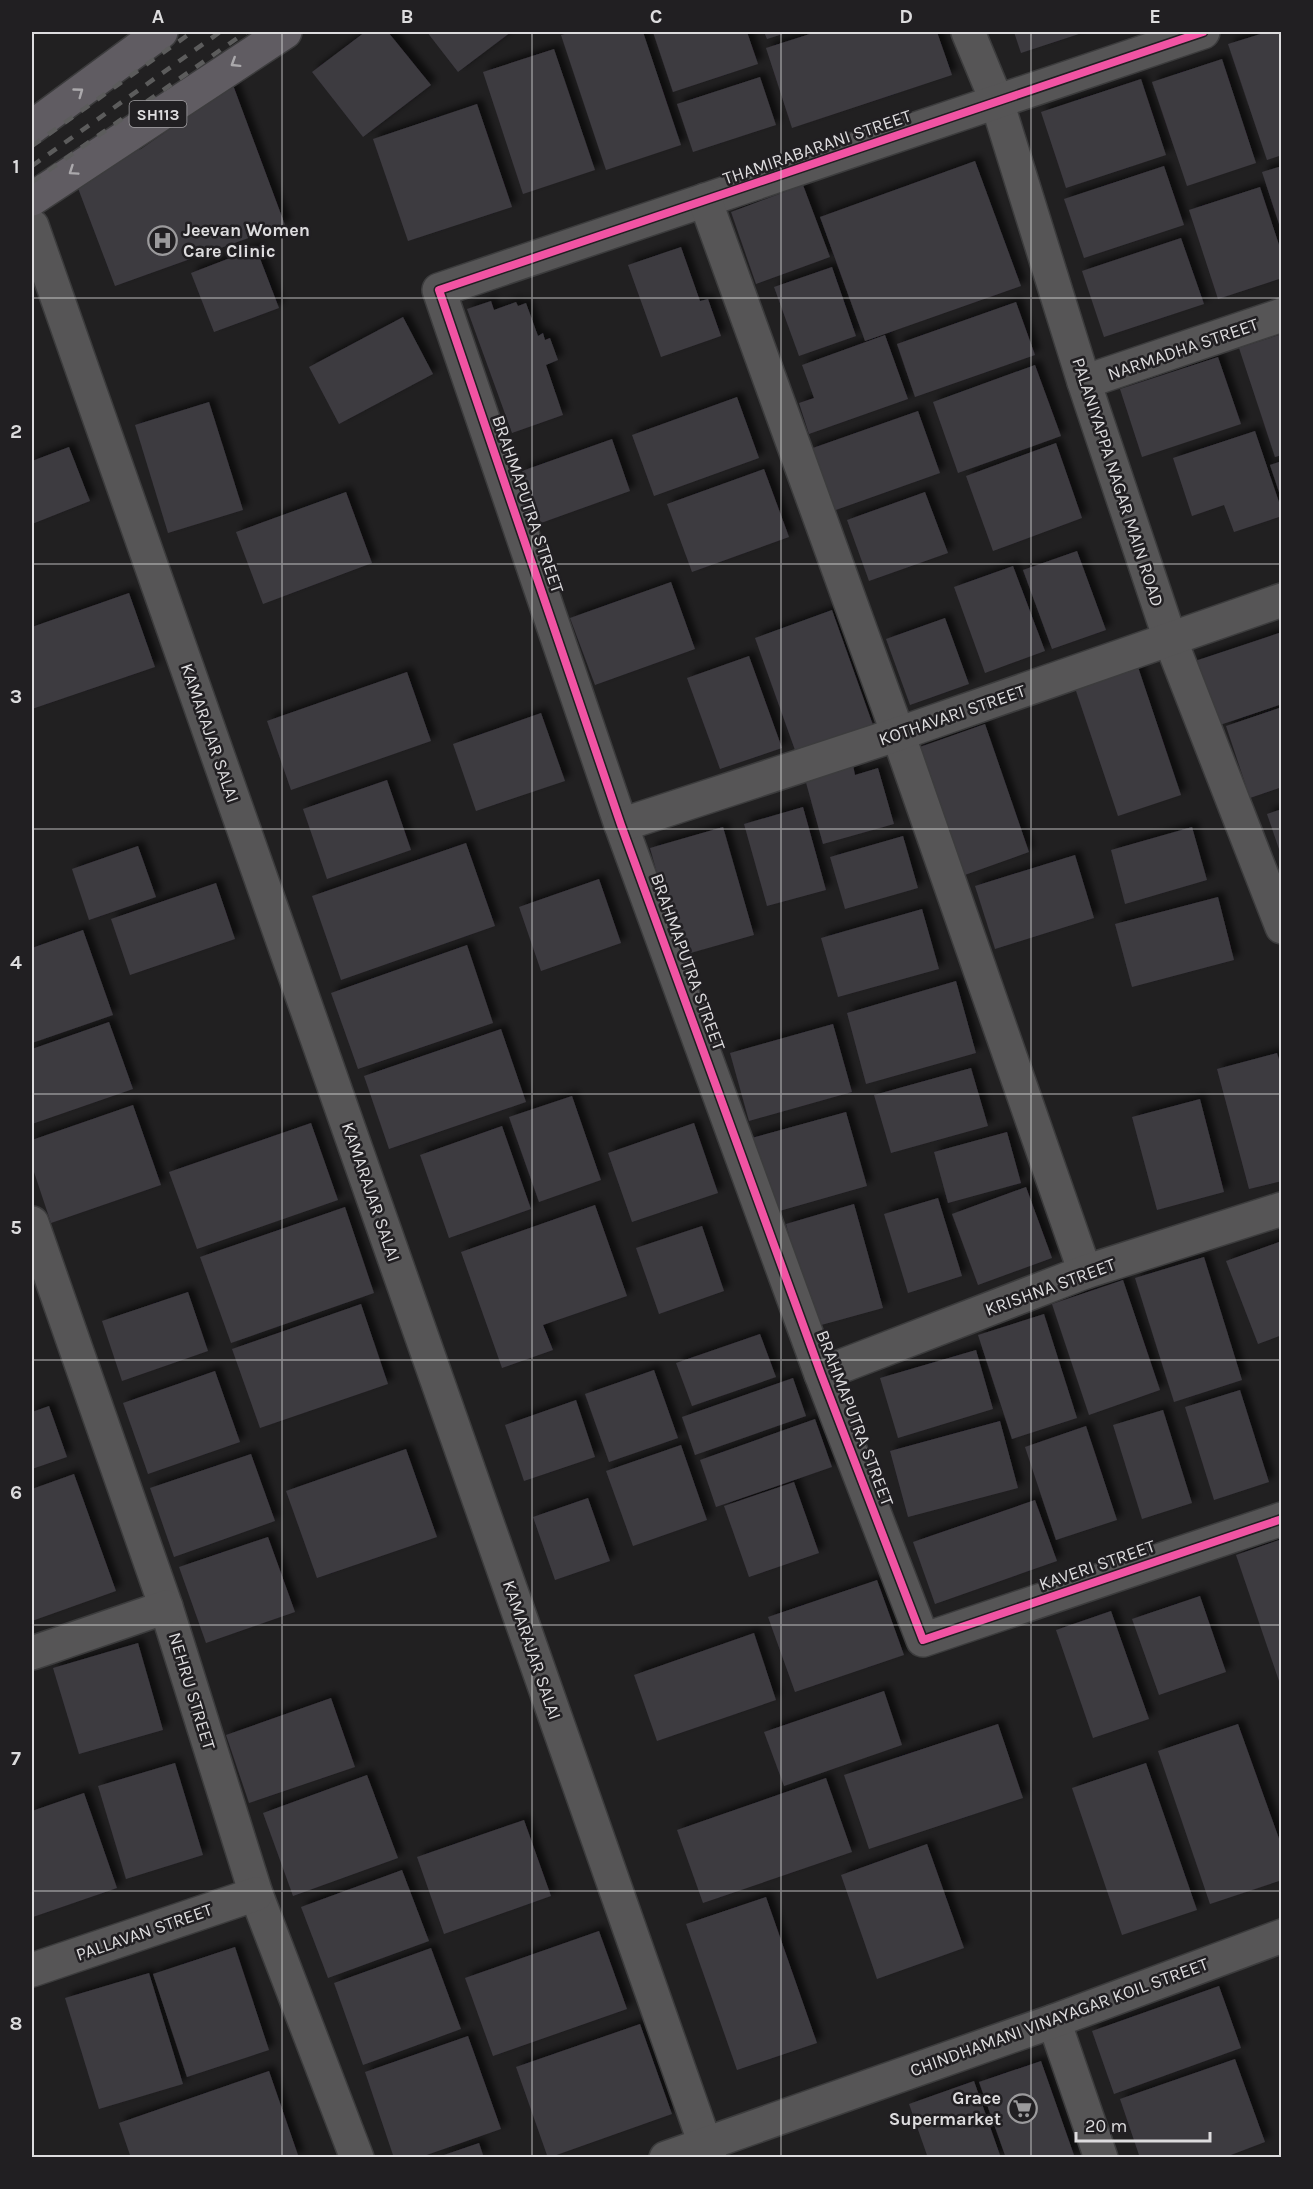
<svg xmlns="http://www.w3.org/2000/svg" width="1313" height="2189" font-family="Karla,sans-serif">
<style>
.building{fill:#3d3a41;filter:url(#shadow)}
.lines{fill:none;stroke-linecap:round;stroke-linejoin:round}
.minor-casing{stroke:#3c3c3d;stroke-width:36}
.major-casing{stroke:#3c3c3d;stroke-width:36}
.minor{stroke:#565556;stroke-width:33}
.major{stroke:#605c62;stroke-width:33}
.rail{stroke:#5c5c5c;stroke-width:4.5;stroke-dasharray:10 10;stroke-linecap:butt}
.cycleway-casing{stroke:#211f22;stroke-width:11}
.cycleway{stroke:#f153a3;stroke-width:8}
.oneway{stroke:#aba9ac}
.grid{fill:none;stroke:#dddcde;stroke-width:1.5;stroke-opacity:0.55}
.labels{text-anchor:middle;dominant-baseline:central;stroke-width:5;stroke-linejoin:round;paint-order:stroke}
.shield{fill:#211f22;stroke:#a5a3a6;stroke-width:1.5}
.shield-label{font-size:16px;font-weight:bold;fill:#dddcde}
.street-label{font-size:18px;fill:#dddcde;stroke:#211f22}
.poi-label{font-size:18px;font-weight:bold;fill:#dddcde;stroke:#211f22;text-anchor:start}
.neatline{fill:none;stroke:#dddcde;stroke-width:2}
.grid-label{font-size:20px;text-anchor:middle;font-weight:bold;fill:#dddcde}
</style>
<defs>
<filter id="shadow"><feDropShadow dx="5.5" dy="-5.5" stdDeviation="3" flood-color="#0009"/></filter>
</defs>
<rect width="100%" height="100%" fill="#212021"/>
<g class="building">
<path d="M365,32h23l43,53 -68,52 -51,-65z"/>
<path d="M427,32h84l-53,40z"/>
<path d="M572,32h71l38,113 -75,25 -45,-135z"/>
<path d="M653,32h94l11,32 -85,28z"/>
<path d="M764,32h25l-22,7z"/>
<path d="M816,32h121l15,43 -160,53 -26,-80z"/>
<path d="M1014,32h71l-64,21z"/>
<path d="M1267,32h15v123l-15,5 -39,-116z"/>
<path d="M554,49l41,121 -72,24 -40,-122z"/>
<path d="M1222,59l34,104 -69,23 -35,-104z"/>
<path d="M760,77l16,48 -83,27 -16,-48z"/>
<path d="M1141,79l25,76 -100,33 -25,-76z"/>
<path d="M233,85l52,140 -170,61 -42,-111 68,-26z"/>
<path d="M477,104l35,103 -104,34 -35,-102z"/>
<path d="M975,161l46,125 -156,55 -45,-124z"/>
<path d="M1164,166l20,59 -100,33 -20,-59z"/>
<path d="M1282,166v64h-1l-19,-58z"/>
<path d="M803,185l27,72 -74,27 -25,-72z"/>
<path d="M1260,187l22,67v24l-64,21 -29,-89z"/>
<path d="M1181,238l23,66 -100,33 -22,-66z"/>
<path d="M681,247l19,54 8,-2 13,37 -60,21 -33,-92z"/>
<path d="M256,248l23,60 -65,24 -23,-59z"/>
<path d="M832,267l24,69 -57,20 -25,-69z"/>
<path d="M491,301l3,9 22,-8 2,4 8,-3 12,33 5,-3 2,7 5,-2 8,22 -12,5 17,50 -51,18 -45,-124z"/>
<path d="M1016,302l19,53 -120,42 -18,-53z"/>
<path d="M403,317l30,57 -94,50 -30,-57z"/>
<path d="M1282,334v121l-7,2 -36,-109z"/>
<path d="M885,335l23,64 -99,35 -10,-31 15,-5 -12,-33z"/>
<path d="M1218,357l23,67 -99,33 -22,-68z"/>
<path d="M1035,365l26,71 -103,37 -25,-71z"/>
<path d="M737,397l22,61 -105,38 -22,-61z"/>
<path d="M209,402l34,108 -75,23 -33,-108z"/>
<path d="M918,411l22,62 -107,38 -23,-62z"/>
<path d="M1255,431l27,80v5l-48,16 -10,-27 -32,11 -19,-58z"/>
<path d="M612,439l18,52 -89,32 -19,-52z"/>
<path d="M1056,443l26,75 -89,33 -27,-75z"/>
<path d="M69,447l21,54 -58,23v-63z"/>
<path d="M1282,461v36l-1,1 -11,-33z"/>
<path d="M764,469l25,68 -97,35 -25,-68z"/>
<path d="M346,492l26,71 -109,41 -27,-72z"/>
<path d="M925,492l23,61 -79,28 -22,-61z"/>
<path d="M1077,551l29,79 -54,19 -29,-79z"/>
<path d="M1013,566l32,85 -60,22 -31,-86z"/>
<path d="M671,582l24,67 -100,36 -25,-67z"/>
<path d="M129,593l26,74 -123,42v-82z"/>
<path d="M832,610l41,115 -77,28 -41,-115z"/>
<path d="M945,618l24,66 -59,21 -24,-66z"/>
<path d="M1282,632v72l-68,23 -22,-65z"/>
<path d="M749,656l33,92 -62,21 -33,-91z"/>
<path d="M1138,667l43,128 -63,21 -43,-128z"/>
<path d="M407,672l24,69 -140,49 -24,-69z"/>
<path d="M1282,707v80l-32,11 -24,-72z"/>
<path d="M541,713l24,68 -89,30 -23,-67z"/>
<path d="M985,724l44,128 -67,24 -45,-128z"/>
<path d="M853,765l2,10 23,-7 16,56 -71,20 -18,-65z"/>
<path d="M387,780l24,70 -84,29 -24,-70z"/>
<path d="M803,807l23,83 -59,16 -23,-82z"/>
<path d="M1282,809v46h-1l-14,-41z"/>
<path d="M723,827l31,108 -74,21 -30,-108z"/>
<path d="M1192,827l15,53 -82,24 -14,-54z"/>
<path d="M903,836l15,52 -73,21 -15,-52z"/>
<path d="M466,843l29,83 -154,54 -29,-84z"/>
<path d="M138,846l18,51 -67,23 -17,-51z"/>
<path d="M1075,855l19,63 -99,31 -20,-63z"/>
<path d="M599,879l22,64 -80,28 -22,-64z"/>
<path d="M216,883l19,56 -105,36 -19,-56z"/>
<path d="M1218,897l16,63 -102,27 -17,-63z"/>
<path d="M922,909l17,60 -101,28 -17,-59z"/>
<path d="M83,930l30,85 -81,28v-95z"/>
<path d="M467,945l26,78 -135,46 -27,-76z"/>
<path d="M956,981l20,72 -110,31 -19,-71z"/>
<path d="M109,1022l24,67 -101,35v-75z"/>
<path d="M833,1024l19,68 -103,29 -19,-68z"/>
<path d="M501,1029l25,73 -137,47 -25,-73z"/>
<path d="M1277,1053l5,16v112l-33,8 -32,-120z"/>
<path d="M971,1068l17,58 -97,27 -17,-58z"/>
<path d="M572,1096l29,84 -62,22 -30,-85z"/>
<path d="M1200,1099l24,93 -67,18 -25,-93z"/>
<path d="M133,1105l28,80 -110,38 -19,-57v-26z"/>
<path d="M846,1112l21,74 -98,28 -21,-75z"/>
<path d="M311,1123l27,77 -141,49 -28,-77z"/>
<path d="M694,1123l24,70 -86,29 -24,-69z"/>
<path d="M502,1126l29,83 -82,29 -29,-83z"/>
<path d="M1007,1132l14,51 -73,20 -14,-51z"/>
<path d="M1026,1187l26,71 -74,27 -26,-71z"/>
<path d="M938,1198l24,78 -54,17 -24,-79z"/>
<path d="M854,1204l29,104 -69,19 -28,-103z"/>
<path d="M595,1205l32,91 -84,29 10,25 -51,18 -41,-116z"/>
<path d="M345,1207l29,86 -143,50 -31,-86z"/>
<path d="M702,1226l22,65 -65,23 -23,-66z"/>
<path d="M1282,1241v94l-24,9 -32,-83z"/>
<path d="M1204,1257l38,123 -68,22 -39,-124z"/>
<path d="M1123,1280l37,110 -71,25 -37,-111z"/>
<path d="M188,1292l20,59 -86,30 -20,-60z"/>
<path d="M361,1304l27,80 -128,44 -28,-79z"/>
<path d="M1044,1314l33,104 -65,21 -34,-104z"/>
<path d="M760,1334l16,43 -84,29 -16,-43z"/>
<path d="M976,1350l17,59 -95,29 -18,-60z"/>
<path d="M654,1370l24,68 -69,24 -24,-68z"/>
<path d="M215,1371l25,71 -92,32 -25,-71z"/>
<path d="M793,1378l13,38 -111,39 -13,-38z"/>
<path d="M1240,1390l29,92 -55,18 -29,-93z"/>
<path d="M576,1400l19,57 -71,24 -19,-56z"/>
<path d="M49,1406l18,51 -35,12v-57z"/>
<path d="M1163,1410l29,93 -50,16 -29,-94z"/>
<path d="M815,1419l17,48 -116,40 -16,-47z"/>
<path d="M1000,1421l18,67 -110,29 -18,-66z"/>
<path d="M1086,1426l31,94 -61,20 -31,-93z"/>
<path d="M681,1445l26,75 -74,26 -27,-75z"/>
<path d="M406,1449l31,88 -120,41 -31,-87z"/>
<path d="M251,1454l24,67 -101,36 -24,-69z"/>
<path d="M74,1474l42,117 -84,30v-132z"/>
<path d="M794,1482l25,71 -70,24 -25,-71z"/>
<path d="M588,1498l22,63 -55,19 -22,-63z"/>
<path d="M1035,1500l22,61 -122,43 -22,-62z"/>
<path d="M268,1537l27,75 -89,31 -27,-76z"/>
<path d="M1282,1539v142h-3l-43,-126z"/>
<path d="M877,1580l27,75 -109,37 -27,-75z"/>
<path d="M1200,1596l26,76 -67,23 -27,-76z"/>
<path d="M1111,1611l38,108 -56,19 -37,-108z"/>
<path d="M754,1633l22,67 -119,41 -23,-66z"/>
<path d="M138,1643l25,87 -84,24 -26,-86z"/>
<path d="M884,1691l18,54 -118,41 -20,-54z"/>
<path d="M331,1698l24,69 -106,36 -23,-68z"/>
<path d="M998,1724l25,74 -154,51 -25,-74z"/>
<path d="M1238,1724l44,123v33l-72,24 -52,-153z"/>
<path d="M175,1763l28,92 -77,24 -28,-93z"/>
<path d="M1146,1763l51,147 -75,25 -50,-147z"/>
<path d="M367,1775l31,83 -105,38 -30,-83z"/>
<path d="M826,1778l26,74 -149,51 -26,-73z"/>
<path d="M84,1793l33,95 -84,29 -1,-106z"/>
<path d="M524,1820l27,76 -107,38 -27,-77z"/>
<path d="M927,1844l37,104 -87,31 -36,-104z"/>
<path d="M402,1870l27,71 -101,37 -27,-71z"/>
<path d="M766,1897l51,146 -80,27 -51,-146z"/>
<path d="M599,1931l28,78 -134,47 -28,-78z"/>
<path d="M235,1947l34,103 -82,27 -34,-103z"/>
<path d="M431,1948l30,81 -98,36 -29,-82z"/>
<path d="M149,1973l34,111 -84,25 -34,-111z"/>
<path d="M1219,1986l22,62 -127,46 -22,-63z"/>
<path d="M640,2024l32,90 -124,44 -32,-91z"/>
<path d="M468,2036l33,93 -83,29h-24l-29,-86z"/>
<path d="M1235,2059l30,83 -42,16h-83l-20,-59z"/>
<path d="M1041,2061l34,97h-69l-27,-76z"/>
<path d="M269,2071l30,87h-168l-12,-35z"/>
<path d="M974,2081l27,77h-73l-19,-54z"/>
<path d="M479,2143l5,15h-46v-1z"/>
</g>
<g class="lines">
<defs>
<g id="minor">
<path d="M968,32l29,70 87,280 86,257 112,288"/>
<path d="M1203,32l-764,258 182,535 200,549 102,266 359,-121"/>
<path d="M705,200l193,534 187,538"/>
<path d="M32,226l678,1932"/>
<path d="M1084,382l198,-67"/>
<path d="M621,825l277,-91 384,-134"/>
<path d="M32,1223l134,384 90,287 101,264"/>
<path d="M821,1374l264,-102 197,-63"/>
<path d="M32,1653l134,-46"/>
<path d="M32,1970l224,-76"/>
<path d="M1054,2021l47,137"/>
<path d="M666,2158l388,-137 228,-85"/>
</g>
<g id="major">
<path d="M32,127l129,-95"/>
<path d="M32,199l253,-167"/>
</g>
</defs>
<use href="#minor" class="minor-casing"/>
<use href="#major" class="major-casing"/>
<use href="#minor" class="minor"/>
<use href="#major" class="major"/>
<g class="rail">
<path d="M32,146l160,-114"/>
<path d="M32,166l188,-134"/>
<path d="M32,182l214,-150"/>
</g>
<defs>
<path id="cycleway" d="M1203,32l-764,258 182,535 200,549 102,266 359,-121"/>
</defs>
<use href="#cycleway" class="cycleway-casing"/>
<use href="#cycleway" class="cycleway"/>
</g>
<defs><path id="oneway-chevron" d="M-2-3.5L2.5 0L-2 3.5" fill="none" stroke-width="1.6" stroke-linecap="round" stroke-linejoin="round" transform="scale(1.5)"/></defs>
<g class="oneway">
<use href="#oneway-chevron" transform="translate(235 63) rotate(148)"/>
<use href="#oneway-chevron" transform="translate(79 92) rotate(-36)"/>
<use href="#oneway-chevron" transform="translate(73 171) rotate(146)"/>
</g>
<path class="grid" d="M282,32v2126M532,32v2126M781,32v2126M1031,32v2126M32,298h1250M32,564h1250M32,829h1250M32,1094h1250M32,1360h1250M32,1625h1250M32,1891h1250"/>
<defs>
<symbol id="hospital-ring" viewBox="-11 -11 22 22"><circle r="9.5" fill="#211f22" stroke="#9b9a9c" stroke-width="1.5"/><path d="M-5-5h3v3.5h4V-5h3V5h-3V1.5h-4V5h-3Z" fill="#9b9a9c"/></symbol>
<symbol id="supermarket-ring" viewBox="-11 -11 22 22"><circle r="9.5" fill="#211f22" stroke="#9b9a9c" stroke-width="1.5"/><path d="M-6-5.5h2.5l.6 2H6L4.5 2H-2.5L-4.4-4H-6ZM-1.5 3.2a1.3 1.3 0 1 0 .1 0ZM3 3.2a1.3 1.3 0 1 0 .1 0Z" fill="#9b9a9c"/></symbol>
</defs>
<g fill-rule="evenodd">
<use href="#hospital-ring" x="146" y="224" width="33" height="33"/>
<use href="#supermarket-ring" x="1006" y="2092" width="33" height="33"/>
</g>
<g class="labels">
<rect class="shield" x="129.5" y="101" width="57" height="26" rx="4.5"/>
<g class="shield-label">
<text x="158" y="114">SH113</text>
</g>
<g class="street-label">
<text transform="translate(817 147) rotate(-19)">THAMIRABARANI STREET</text>
<text transform="translate(1183 349) rotate(-19)">NARMADHA STREET</text>
<text transform="translate(1118 482) rotate(72)">PALANIYAPPA NAGAR MAIN ROAD</text>
<text transform="translate(528 504) rotate(71)">BRAHMAPUTRA STREET</text>
<text transform="translate(952 715) rotate(-19)">KOTHAVARI STREET</text>
<text transform="translate(210 733) rotate(71)">KAMARAJAR SALAI</text>
<text transform="translate(688 962) rotate(70)">BRAHMAPUTRA STREET</text>
<text transform="translate(371 1192) rotate(71)">KAMARAJAR SALAI</text>
<text transform="translate(1050 1287) rotate(-20)">KRISHNA STREET</text>
<text transform="translate(855 1418) rotate(69)">BRAHMAPUTRA STREET</text>
<text transform="translate(1097 1565) rotate(-19)">KAVERI STREET</text>
<text transform="translate(532 1650) rotate(71)">KAMARAJAR SALAI</text>
<text transform="translate(192 1691) rotate(73)">NEHRU STREET</text>
<text transform="translate(144 1932) rotate(-19)">PALLAVAN STREET</text>
<text transform="translate(1059 2017) rotate(-20)">CHINDHAMANI VINAYAGAR KOIL STREET</text>
</g>
<g class="poi-label">
<text x="183" y="230">Jeevan Women<tspan x="183" dy="21">Care Clinic</tspan></text>
<text x="1001" y="2098" text-anchor="end">Grace<tspan x="1001" dy="21">Supermarket</tspan></text>
</g>
</g>
<rect width="1313" height="2189" fill="none" stroke="#211f22" stroke-width="66"/>
<path d="M1076 2132v9h134v-9" fill="none" stroke="#dddcde" stroke-width="3"/>
<text x="1085" y="2132" font-size="18" fill="#dddcde" stroke="#211f22" stroke-width="4.5" paint-order="stroke">20 m</text>
<rect x="33" y="33" width="1247" height="2123" class="neatline"/>
<g class="grid-label">
<text x="158" y="23">A</text>
<text x="407" y="23">B</text>
<text x="656" y="23">C</text>
<text x="906" y="23">D</text>
<text x="1155" y="23">E</text>
<text x="16" y="173">1</text>
<text x="16" y="438">2</text>
<text x="16" y="703">3</text>
<text x="16" y="969">4</text>
<text x="16" y="1234">5</text>
<text x="16" y="1499">6</text>
<text x="16" y="1765">7</text>
<text x="16" y="2030">8</text>
</g>
</svg>
